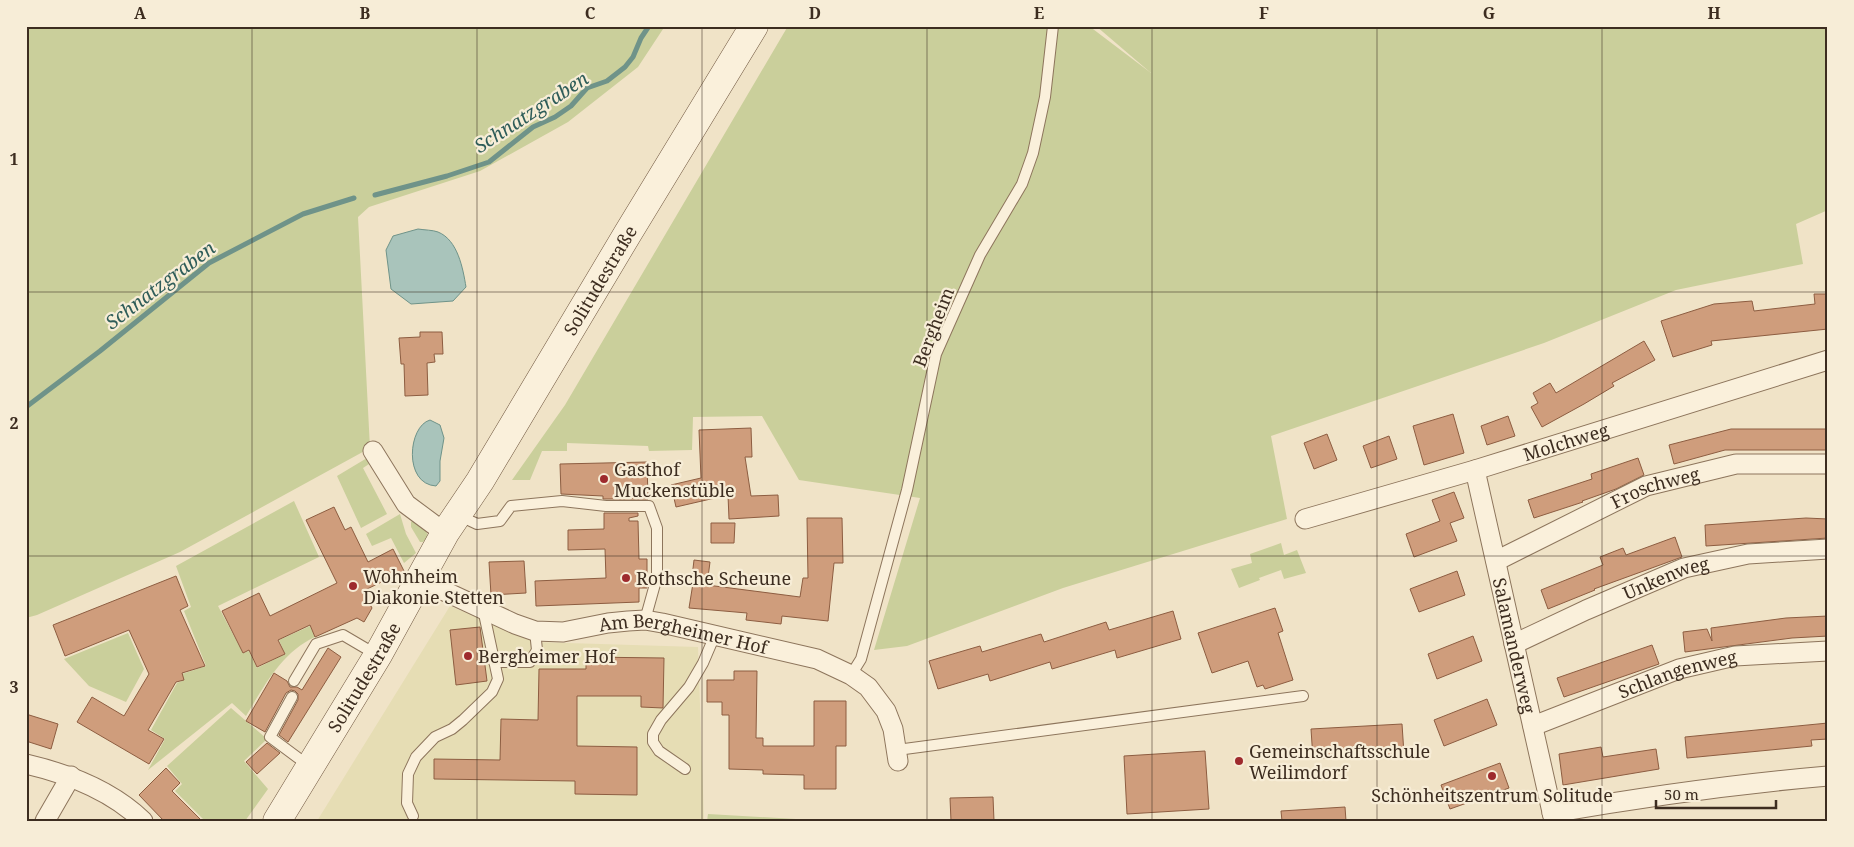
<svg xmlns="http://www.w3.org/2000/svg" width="1854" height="847" font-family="'Noto Serif',serif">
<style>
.farmland{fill:#e6ddb4}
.green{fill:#cacf9b}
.water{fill:#a9c4bb;stroke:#6f9389}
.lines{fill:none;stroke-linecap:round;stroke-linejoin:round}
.stream{stroke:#6f9389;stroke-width:5}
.building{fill:#cf9d7c;stroke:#8d5d41}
.lane-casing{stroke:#8d755c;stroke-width:12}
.street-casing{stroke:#8d755c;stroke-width:21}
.secondary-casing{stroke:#6f563f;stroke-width:29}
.lane{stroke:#faf0db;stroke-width:10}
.street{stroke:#faf0db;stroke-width:19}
.secondary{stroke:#faf0db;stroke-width:28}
.grid{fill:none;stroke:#3d2d20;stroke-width:1;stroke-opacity:0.55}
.poi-dot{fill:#9e2a2d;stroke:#f7edd7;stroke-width:2}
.labels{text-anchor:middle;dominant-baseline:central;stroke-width:4.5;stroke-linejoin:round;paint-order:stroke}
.street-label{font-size:18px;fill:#3d2d20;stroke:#f7edd7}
.poi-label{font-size:18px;fill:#3d2d20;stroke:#f7edd7;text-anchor:start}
.water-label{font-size:19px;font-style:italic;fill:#2f5d59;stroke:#f7edd7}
.neatline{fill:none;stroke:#3d2d20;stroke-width:2}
.grid-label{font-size:16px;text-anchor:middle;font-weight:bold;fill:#3d2d20}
</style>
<rect width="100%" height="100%" fill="#f0e3c7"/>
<path class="farmland" d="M450,606l85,36 163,5 6,174h-387z"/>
<g class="green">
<path d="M26,26h639l-27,41 -70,55 -88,49 -111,36 -11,10 12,231 -190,104 -143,63 -11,3z"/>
<path d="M788,26h301l62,47 -55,-47h732v184l-32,14 7,40 -127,26 -132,53 -273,93 16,83 -224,69 -156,58 -33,4 46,-152 -121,-18 -37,-64 -69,1 -1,33 -43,1 -1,-5 -81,-3v8h-25l-12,29h-18l53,-75z"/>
<path d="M372,455l3,5 -12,8 24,46 -26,14 -24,-52z"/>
<path d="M294,501l25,56 -101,49 25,47 6,-2 8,17 28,-14 -6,-14 31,-14 5,11c-33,15 -51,49 -69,79l-14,-13 -84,67 17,-31 -14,-9 26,-47 7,-3 -2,-6 24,-8 -22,-55 7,-4 -15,-41z"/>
<path d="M400,514l6,20 10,19 -12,10 -13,-25 -19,8 -6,-12z"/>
<path d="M413,520c8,4 13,8 15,17l-5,5h-3l-9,-15v-5z"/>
<path d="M1281,543l3,12 13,-5 9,23 -22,6 -3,-9 -22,8 1,2 -21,8 -8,-19 21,-6 -2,-9z"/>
<path d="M128,633l16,36 -18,33 -37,-16 -25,-27z"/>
<path d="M231,708l36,31 -23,22 24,28 -23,32h-40l-30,-30 7,-7 -15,-18z"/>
<path d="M708,814l122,7h-123z"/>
</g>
<g class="water">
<path d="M418,229c6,1 15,1 20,3 20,8 25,37 28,55l-13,14 -42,3 -20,-15 -5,-39 7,-14z"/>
<path d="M430,420l10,5 4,13 -4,23v20l-4,5c-33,-2 -28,-60 -6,-66z"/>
</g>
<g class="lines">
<g class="stream">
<path d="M375,195l72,-19 42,-14 44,-35 22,-10 16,-11 16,-18 20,-7 18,-14 8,-10 8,-19 8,-12"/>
<path d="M26,407l74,-56 109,-88 94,-49 51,-16"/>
</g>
</g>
<g class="building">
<path d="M1814,294h14v35l-117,12 1,4 -39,12 -12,-36 53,-17 38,-3 2,10 61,-7z"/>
<path d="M420,332h22l1,22h-9l1,8 -8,1 1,32 -23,1 -1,-32h-3l-2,-26 21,-1z"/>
<path d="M1644,341l11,19 -43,23 2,3 -30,18 -42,23 -11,-20 7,-4 -5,-10 17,-10 6,10z"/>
<path d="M1453,414l11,39 -40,12 -11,-39z"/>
<path d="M1508,416l7,20 -28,9 -6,-19z"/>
<path d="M751,428l1,29h-7l6,39 27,-1 1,21 -50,3 -1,-24 -52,12 -5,-22 30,-7 -2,-48z"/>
<path d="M1731,429h97v21h-103l-51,14 -5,-19z"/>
<path d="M1327,434l10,26 -23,9 -10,-26z"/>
<path d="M1389,436l8,23 -26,9 -8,-22z"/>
<path d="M1638,458l6,17 -28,14 -34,12 1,1 -49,16 -6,-18 64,-21 -1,-5z"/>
<path d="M647,462l1,37h-45v-3l-42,-2 -1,-30z"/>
<path d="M1454,492l10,26 -14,5 7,18 -43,16 -8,-23 34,-13 -8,-21z"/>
<path d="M334,507l11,23 6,-3 17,35 25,-13 11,22 -41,20 9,17 -8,14 -7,-4 -42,19 -5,-12 -32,15 7,14 -28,13 -8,-17 -6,3 -21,-42 37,-18 11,23 67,-33 -31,-63z"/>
<path d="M604,513h34v3l-9,2v3h9l1,38h8v29h-8v14l-103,4 -1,-25 71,-3 -1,-29 -37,1v-20l36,-1z"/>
<path d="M807,518h35l1,45h-9l-6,58 -46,-5 -1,8 -35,-4 1,-7 -58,-5 5,-31h-2l2,-17 16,2 -3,23 93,12 3,-19h5z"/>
<path d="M1806,518l22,1v19l-122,8 -1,-21z"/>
<path d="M711,523h24l-1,20h-23z"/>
<path d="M1675,537l7,20 -88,32 1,1 -47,19 -7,-19 62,-25 -3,-8 23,-9 3,7z"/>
<path d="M524,561l2,32 -35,2 -2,-33z"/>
<path d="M1457,571l8,24 -46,17 -9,-23z"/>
<path d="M176,576l12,30 -8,4 25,56 -23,7 2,7 -8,2 -28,48 16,9 -15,25 -72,-42 15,-25 32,19 25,-42 -20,-44 -64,26 -12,-31z"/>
<path d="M1275,608l8,23 -5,2 15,47 -28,9 -2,-4 -6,2 -9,-26 -36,12 -14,-40z"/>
<path d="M1173,611l8,28 -64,19 -2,-8 -63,19 -2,-7 -60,19 -2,-7 -50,15 -9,-28 51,-15 2,6 59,-18 3,8 62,-20 3,8z"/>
<path d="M1828,616v20l-36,2 -107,14 -2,-20 24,-3 5,12 -1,-13 75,-10z"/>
<path d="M480,627l7,54 -31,4 -6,-55z"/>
<path d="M1473,636l9,25 -45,18 -9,-25z"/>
<path d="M1652,645l7,19 -95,33 -7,-19z"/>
<path d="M328,648l13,9 -53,85 -9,-7 19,-35v-6l-3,-3 -4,-1 -5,3 -21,39 -19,-11 28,-48 13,8 3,6h7l5,3z"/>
<path d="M586,657l78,1 -1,50 -22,-1v-11h-64v50l60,1v48l-62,-1v-13l-141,-2v-20l66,1 1,-41 37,1 1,-51h47z"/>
<path d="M734,671h23l-1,67h7v8h51v-45h32v45h-10v43h-32v-14l-41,-1v-4l-34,-1v-54h-7v-13h-15v-22h27z"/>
<path d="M1487,699l10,26 -53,21 -10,-26z"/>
<path d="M26,714l32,10 -7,25 -25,-8z"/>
<path d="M1828,723v16l-17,1 1,6 -125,12 -2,-21z"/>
<path d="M1402,724l2,30 -91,5 -2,-30z"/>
<path d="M267,743l13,10 -23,21 -11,-12z"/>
<path d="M1601,747l2,10 53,-8 3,20 -96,16 -4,-31z"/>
<path d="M1205,751l4,58 -82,5 -3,-58z"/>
<path d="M1500,763l9,25 -59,21 -9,-24z"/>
<path d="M166,768l14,15 -8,8 30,30h-38l-25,-26z"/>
<path d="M993,797l1,24h-43l-1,-23z"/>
<path d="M1345,807l1,14h-64l-1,-10z"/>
</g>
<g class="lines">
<defs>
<g id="lane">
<path d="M458,515l19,9 23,-3 11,-15 51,-5 44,5h43l8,22v49l-12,43"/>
<path d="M494,662h36l7,-12 -2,-19"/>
<path d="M851,675l10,-16 46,-169 29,-136 44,-99 42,-71 11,-31 12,-56 8,-71"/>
<path d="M294,681l22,-37 27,-9 34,20"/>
<path d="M292,697l-22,40 39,29"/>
<path d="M897,750l406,-54"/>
<path d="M685,769l-26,-18 -6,-9v-8l8,-14 28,-33 14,-24 12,-28"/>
<path d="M413,816l-6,-13 1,-29 8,-17 19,-20 17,-8 11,-9 29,-28 6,-13 -15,-70"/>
</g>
<g id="street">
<path d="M373,451l33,53 39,29"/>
<path id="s1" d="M1475,470l79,351"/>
<path id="s2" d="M1305,519l170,-49 353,-110"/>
<path id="s3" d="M1496,561l150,-75 90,-22h92"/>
<path id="s4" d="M422,577l20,13 73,34 20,7 28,1 45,-9 20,-2 17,-1 17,3 155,36 34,16 17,12 18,24 7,18 5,32"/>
<path id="s5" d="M1514,644l72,-34 98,-42 64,-14 80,-5"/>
<path id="s6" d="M1533,726l146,-57 56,-13 93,-5"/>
<path d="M26,764c43,10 85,26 117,57"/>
<path d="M1552,813c91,-16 184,-29 276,-37"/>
<path d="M45,821l26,-45"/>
</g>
<g id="secondary">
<path id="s7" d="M277,821l101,-166 67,-122 35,-52 148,-248 126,-207"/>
</g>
</defs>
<use href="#lane" class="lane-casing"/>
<use href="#street" class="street-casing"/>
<use href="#secondary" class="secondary-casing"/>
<use href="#lane" class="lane"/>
<use href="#street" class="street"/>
<use href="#secondary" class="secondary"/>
</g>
<path class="grid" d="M252,26v795M477,26v795M702,26v795M927,26v795M1152,26v795M1377,26v795M1602,26v795M26,292h1802M26,556h1802"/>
<g class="poi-dot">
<circle cx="604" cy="479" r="5"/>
<circle cx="626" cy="578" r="5"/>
<circle cx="353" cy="586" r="5"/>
<circle cx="468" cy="656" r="5"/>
<circle cx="1239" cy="761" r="5"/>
<circle cx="1492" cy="776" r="5"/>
</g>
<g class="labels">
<g class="street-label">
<text stroke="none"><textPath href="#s7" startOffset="630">Solitudestraße</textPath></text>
<text transform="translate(933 327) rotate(-69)">Bergheim</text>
<text stroke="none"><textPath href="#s2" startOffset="272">Molchweg</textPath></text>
<text stroke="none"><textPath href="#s3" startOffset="176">Froschweg</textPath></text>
<text stroke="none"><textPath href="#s5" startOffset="166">Unkenweg</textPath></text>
<text stroke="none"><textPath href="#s4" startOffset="276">Am Bergheimer Hof</textPath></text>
<text stroke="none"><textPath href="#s1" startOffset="180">Salamanderweg</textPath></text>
<text stroke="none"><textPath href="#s6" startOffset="154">Schlangenweg</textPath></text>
<text stroke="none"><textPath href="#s7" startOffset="168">Solitudestraße</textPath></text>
</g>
<g class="poi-label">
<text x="614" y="469">Gasthof<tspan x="614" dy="21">Muckenstüble</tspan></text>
<text x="363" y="576">Wohnheim<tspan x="363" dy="21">Diakonie Stetten</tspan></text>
<text x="636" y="578">Rothsche Scheune</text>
<text x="478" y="656">Bergheimer Hof</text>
<text x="1249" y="751">Gemeinschaftsschule<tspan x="1249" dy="21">Weilimdorf</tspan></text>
<text x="1492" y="795" text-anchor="middle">Schönheitszentrum Solitude</text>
</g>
<g class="water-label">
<text transform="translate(531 112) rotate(-33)">Schnatzgraben</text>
<text transform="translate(160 285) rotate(-37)">Schnatzgraben</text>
</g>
</g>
<rect width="1854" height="847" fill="none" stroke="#f7edd7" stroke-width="55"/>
<path d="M1656 800v8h120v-8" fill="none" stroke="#3d2d20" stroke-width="2.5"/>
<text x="1664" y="800" font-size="15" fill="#3d2d20" stroke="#f7edd7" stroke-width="4" paint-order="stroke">50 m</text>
<rect x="28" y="28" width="1798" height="792" class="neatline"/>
<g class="grid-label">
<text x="140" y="19">A</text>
<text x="365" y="19">B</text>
<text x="590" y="19">C</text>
<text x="815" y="19">D</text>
<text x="1039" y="19">E</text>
<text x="1264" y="19">F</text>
<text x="1489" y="19">G</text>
<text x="1714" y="19">H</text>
<text x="14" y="165">1</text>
<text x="14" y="429">2</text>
<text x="14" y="693">3</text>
</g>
</svg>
